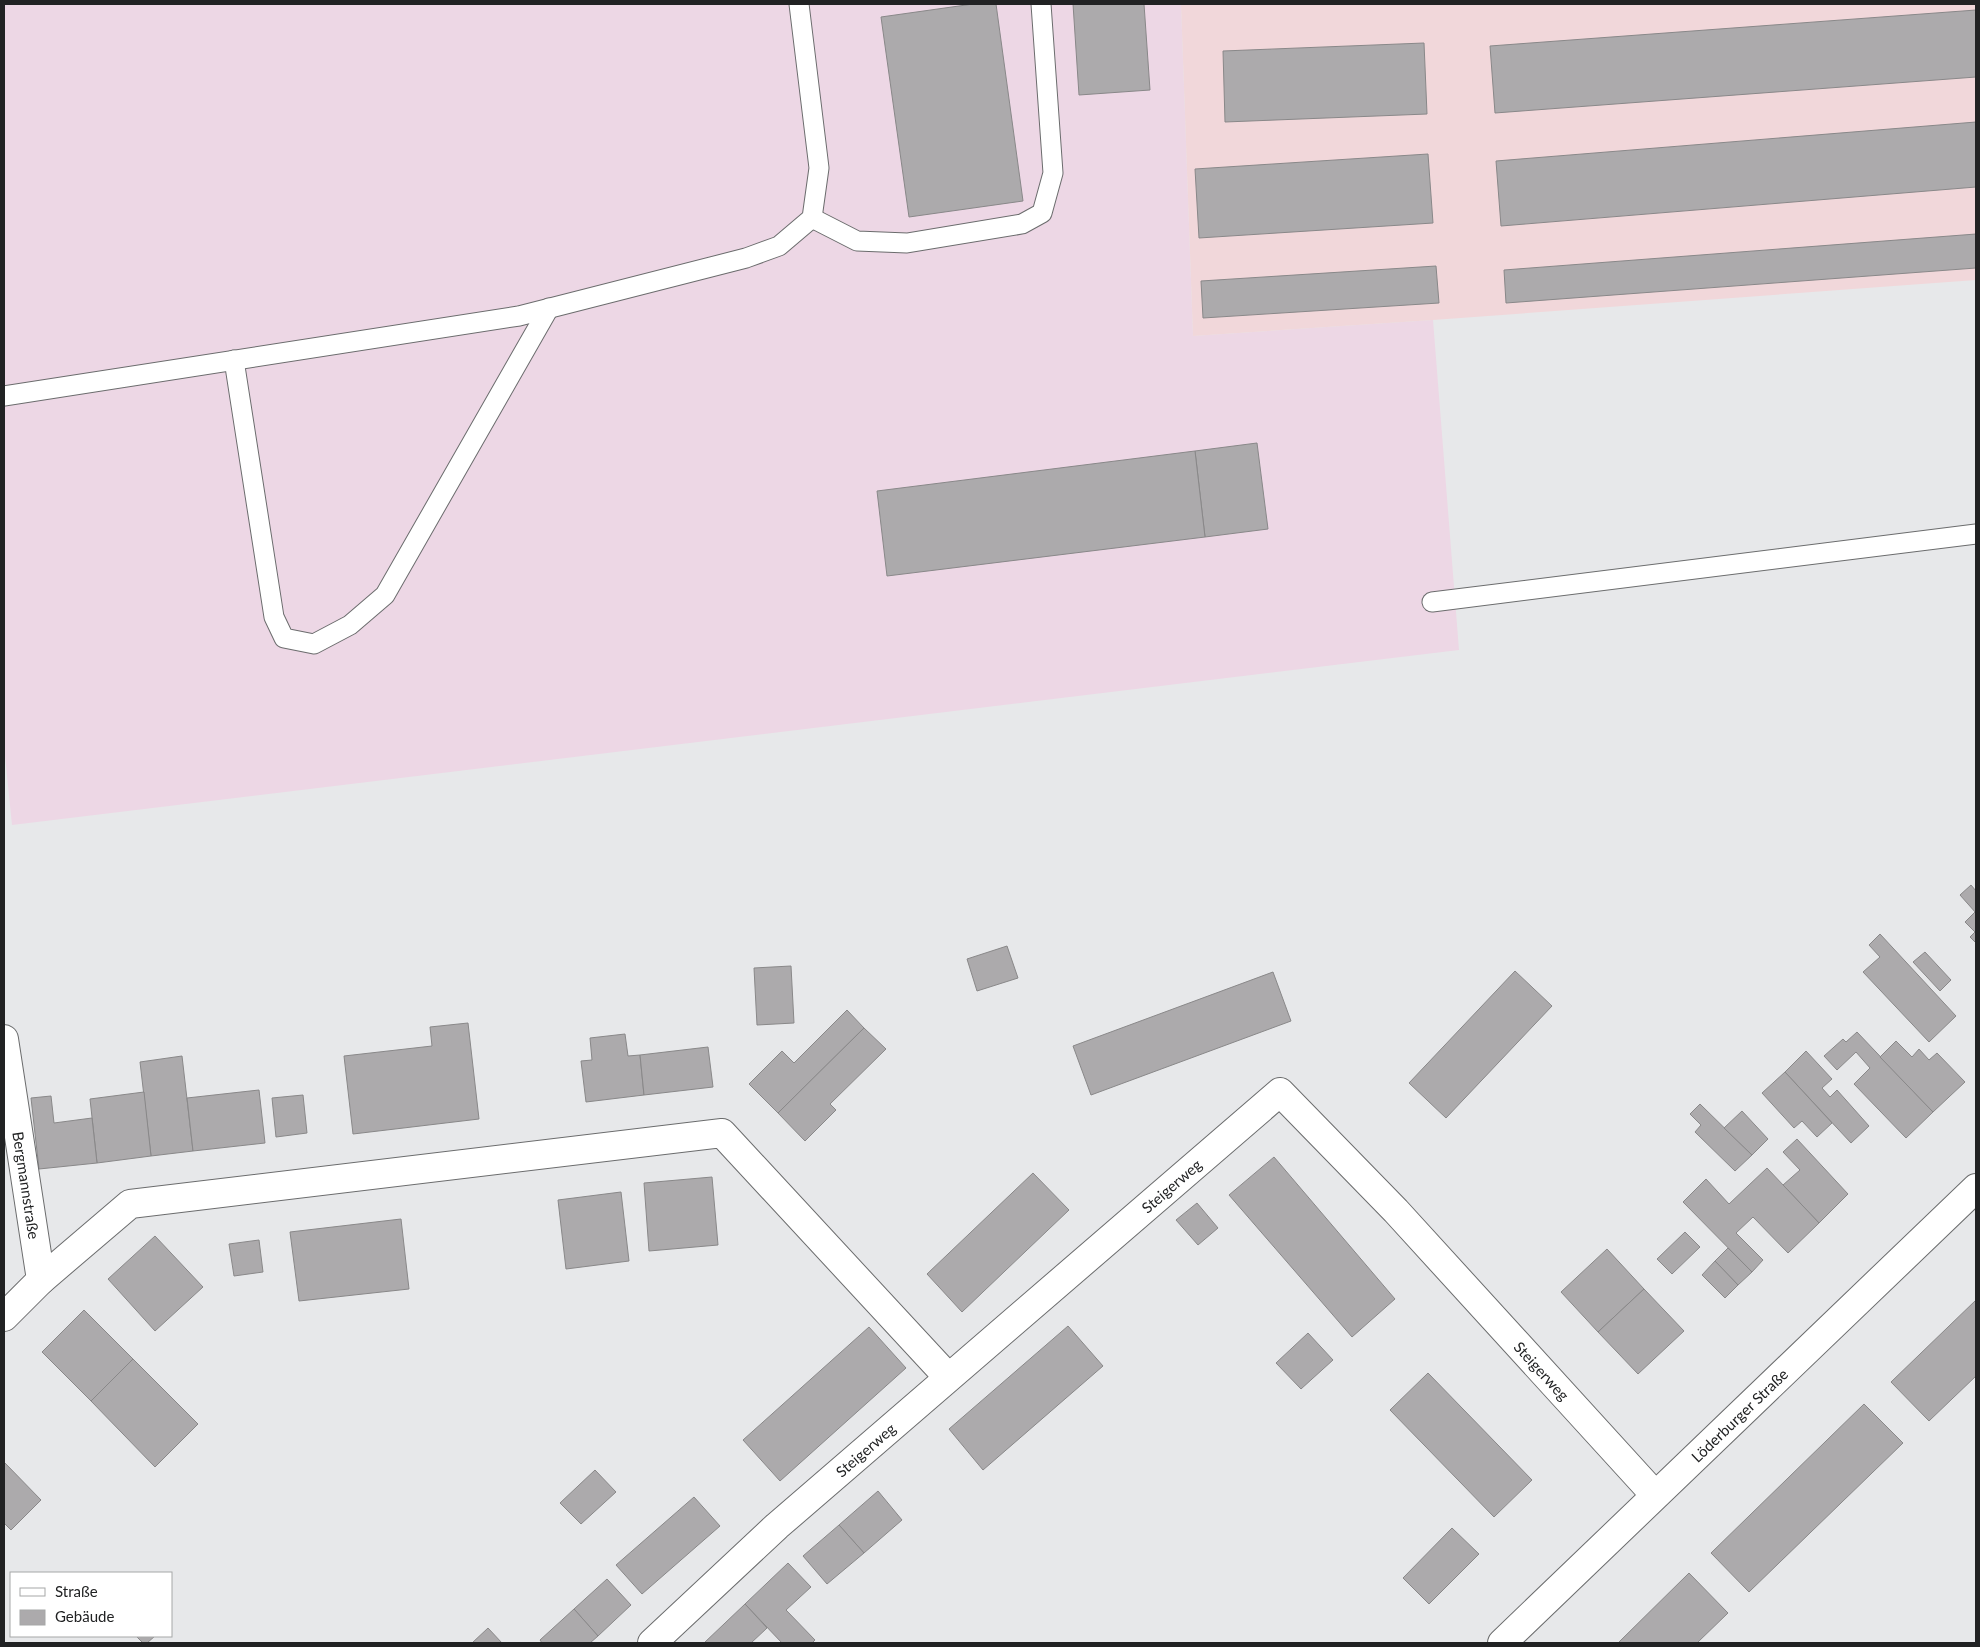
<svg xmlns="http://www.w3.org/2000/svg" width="1980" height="1647" font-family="Lato,sans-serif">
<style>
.commercial{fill:#edd7e5}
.industrial{fill:#f1d7da}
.building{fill:#acaaac;stroke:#898889}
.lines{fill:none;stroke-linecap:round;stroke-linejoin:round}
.lane-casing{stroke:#6b6c6d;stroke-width:21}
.street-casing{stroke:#6b6c6d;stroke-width:30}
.secondary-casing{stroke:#6b6c6d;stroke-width:30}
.lane{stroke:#fff;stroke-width:19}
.street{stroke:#fff;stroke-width:28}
.secondary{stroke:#fff;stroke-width:28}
.labels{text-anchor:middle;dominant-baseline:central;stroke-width:4;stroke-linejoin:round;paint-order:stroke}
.street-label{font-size:15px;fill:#212223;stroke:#fff}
</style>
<rect width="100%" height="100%" fill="#e7e8ea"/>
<path class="commercial" d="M4,4h1177l12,332 240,-16 26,330 -1447,175 -8,-79z"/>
<path class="industrial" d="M1181,4h795v276l-543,40 -240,16z"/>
<g class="building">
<path d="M973,4h23l27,197 -114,16 -28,-200z"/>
<path d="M1073,4h71l6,86 -71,5z"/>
<path d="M1976,10v67l-481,36 -5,-67z"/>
<path d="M1424,43l3,71 -202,8 -2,-71z"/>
<path d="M1976,122v65l-475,39 -5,-65z"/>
<path d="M1428,154l5,69 -234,15 -4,-69z"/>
<path d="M1976,234v34l-470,35 -2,-33z"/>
<path d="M1436,266l3,37 -236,15 -2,-37z"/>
<path d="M1257,443l11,86 -63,8 -10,-86z"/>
<path d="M1195,451l10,86 -318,39 -10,-85z"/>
<path d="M1971,885l5,6v22l-16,-18z"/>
<path d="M1975,912l1,1v30l-6,-6 5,-5 -10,-10z"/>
<path d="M1880,934l76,82 -27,26 -66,-70 17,-15 -11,-12z"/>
<path d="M1007,946l11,32 -41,13 -10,-32z"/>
<path d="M1925,952l26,28 -11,11 -27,-29z"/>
<path d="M791,966l3,57 -37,2 -3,-57z"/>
<path d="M1515,971l37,35 -106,112 -37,-35z"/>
<path d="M1273,972l18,49 -200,74 -18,-49z"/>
<path d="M847,1010l17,18 -86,85 -29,-29 33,-33 12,12z"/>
<path d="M468,1023l11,96 -126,15 -9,-78 88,-10 -2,-19z"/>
<path d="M864,1028l22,21 -56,55 6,6 -31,31 -27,-28z"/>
<path d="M1857,1032l76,80 -27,26 -52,-54 16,-16 -14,-16 -19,18 -13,-14 19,-17 3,3z"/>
<path d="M625,1034l3,22 12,-1 4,40 -58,7 -5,-41 11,-1 -2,-22z"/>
<path d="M1896,1041l16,16 7,-8 10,11 8,-7 28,29 -32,30 -53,-55z"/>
<path d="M708,1047l5,40 -69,8 -4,-40z"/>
<path d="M1806,1051l26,28 -10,9 8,9 7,-7 32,36 -18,17 -66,-71z"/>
<path d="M182,1056l11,95 -42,5 -11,-94z"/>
<path d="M1785,1072l47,51 -15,14 -15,-16 -8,7 -32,-35z"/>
<path d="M259,1090l6,53 -72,8 -6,-53z"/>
<path d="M144,1092l7,64 -54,7 -7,-64z"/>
<path d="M303,1095l4,38 -31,4 -4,-39z"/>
<path d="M51,1096l3,27 38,-5 5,45 -58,6 -8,-71z"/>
<path d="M1700,1104l52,51 -17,16 -40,-39 6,-7 -11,-11z"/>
<path d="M1742,1111l26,28 -16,16 -28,-27z"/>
<path d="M1797,1139l51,55 -29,29 -36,-38 17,-15 -17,-18z"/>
<path d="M1274,1157l121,142 -43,38 -123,-142z"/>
<path d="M1767,1168l52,55 -31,30 -35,-36 -17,16 27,27 -11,12 -69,-70 23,-23 23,25z"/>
<path d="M1033,1173l36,37 -107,102 -35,-38z"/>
<path d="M712,1177l6,68 -69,6 -5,-68z"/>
<path d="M621,1192l8,69 -63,8 -8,-69z"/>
<path d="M1197,1203l21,25 -20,17 -22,-25z"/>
<path d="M401,1219l8,70 -110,12 -9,-69z"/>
<path d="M1685,1232l15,15 -28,27 -15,-15z"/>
<path d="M155,1236l48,51 -48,44 -47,-52z"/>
<path d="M259,1240l4,32 -29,4 -5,-32z"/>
<path d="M1728,1248l24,24 -14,13 -23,-24z"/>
<path d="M1607,1249l37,40 -46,43 -37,-40z"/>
<path d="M1715,1261l23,24 -13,13 -23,-23z"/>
<path d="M1644,1289l40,42 -46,43 -40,-42z"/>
<path d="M1976,1300v76l-47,45 -38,-39z"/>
<path d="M84,1310l49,49 -42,42 -49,-49z"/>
<path d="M1068,1326l35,40 -120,104 -34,-41z"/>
<path d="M869,1327l37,41 -126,113 -37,-41z"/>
<path d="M1308,1333l25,27 -32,29 -25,-26z"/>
<path d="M133,1359l65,65 -43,43 -64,-66z"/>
<path d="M1428,1373l104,107 -38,37 -104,-107z"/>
<path d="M1864,1404l39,39 -154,149 -38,-39z"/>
<path d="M4,1462l37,38 -30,30 -7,-7z"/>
<path d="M595,1470l21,22 -35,32 -21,-21z"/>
<path d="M878,1491l24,29 -38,33 -25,-28z"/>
<path d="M694,1497l26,29 -78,68 -26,-29z"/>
<path d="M839,1525l25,28 -37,31 -24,-28z"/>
<path d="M1452,1528l27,26 -50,50 -26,-26z"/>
<path d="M788,1563l23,24 -25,23 29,30 -3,3h-30l-37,-39z"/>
<path d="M1689,1573l39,40 -31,30h-79z"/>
<path d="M607,1579l24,26 -33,31 -24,-27z"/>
<path d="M745,1604l22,24 -16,15h-47z"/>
<path d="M574,1609l24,27 -8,7h-48l-2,-3z"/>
<path d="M488,1628l14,15h-30z"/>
<path d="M136,1636h19l-8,7h-4z"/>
</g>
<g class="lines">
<defs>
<g id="lane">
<path d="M812,218l45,23 50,2 115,-19 20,-11 11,-40 -12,-169"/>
<path d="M234,360l40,257 10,21 30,6 36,-19 35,-30 164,-287"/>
<path d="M4,396l515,-80 227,-58 33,-12 33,-28 7,-50 -20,-164"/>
<path d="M1432,602l544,-68"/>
</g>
<g id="street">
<path id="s1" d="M4,1039l37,241 -37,37"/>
<path d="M41,1280l89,-76 592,-71 226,244"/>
<path id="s2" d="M652,1643l125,-117 503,-434 116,119 259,284"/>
</g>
<g id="secondary">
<path id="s3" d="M1502,1643l474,-455"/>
</g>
</defs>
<use href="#lane" class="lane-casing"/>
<use href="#street" class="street-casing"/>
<use href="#secondary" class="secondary-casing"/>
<use href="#lane" class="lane"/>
<use href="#street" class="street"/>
<use href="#secondary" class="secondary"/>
</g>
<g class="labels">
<g class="street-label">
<text stroke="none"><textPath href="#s1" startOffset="148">Bergmannstraße</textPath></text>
<text stroke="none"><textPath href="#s2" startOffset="692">Steigerweg</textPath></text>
<text stroke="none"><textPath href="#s2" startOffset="1218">Steigerweg</textPath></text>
<text stroke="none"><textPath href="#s3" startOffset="329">Löderburger Straße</textPath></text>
<text stroke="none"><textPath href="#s2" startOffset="288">Steigerweg</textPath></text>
</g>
</g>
<rect width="1980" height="1647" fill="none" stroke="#212223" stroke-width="10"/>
<rect x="10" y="1572" width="162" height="65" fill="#ffffff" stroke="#a6a7a7"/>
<rect x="20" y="1588" width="25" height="8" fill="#ffffff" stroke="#a6a7a7"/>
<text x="55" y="1597" font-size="15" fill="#212223">Straße</text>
<rect x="20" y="1610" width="25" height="15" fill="#acaaac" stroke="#a6a7a7"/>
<text x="55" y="1622" font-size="15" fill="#212223">Gebäude</text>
</svg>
